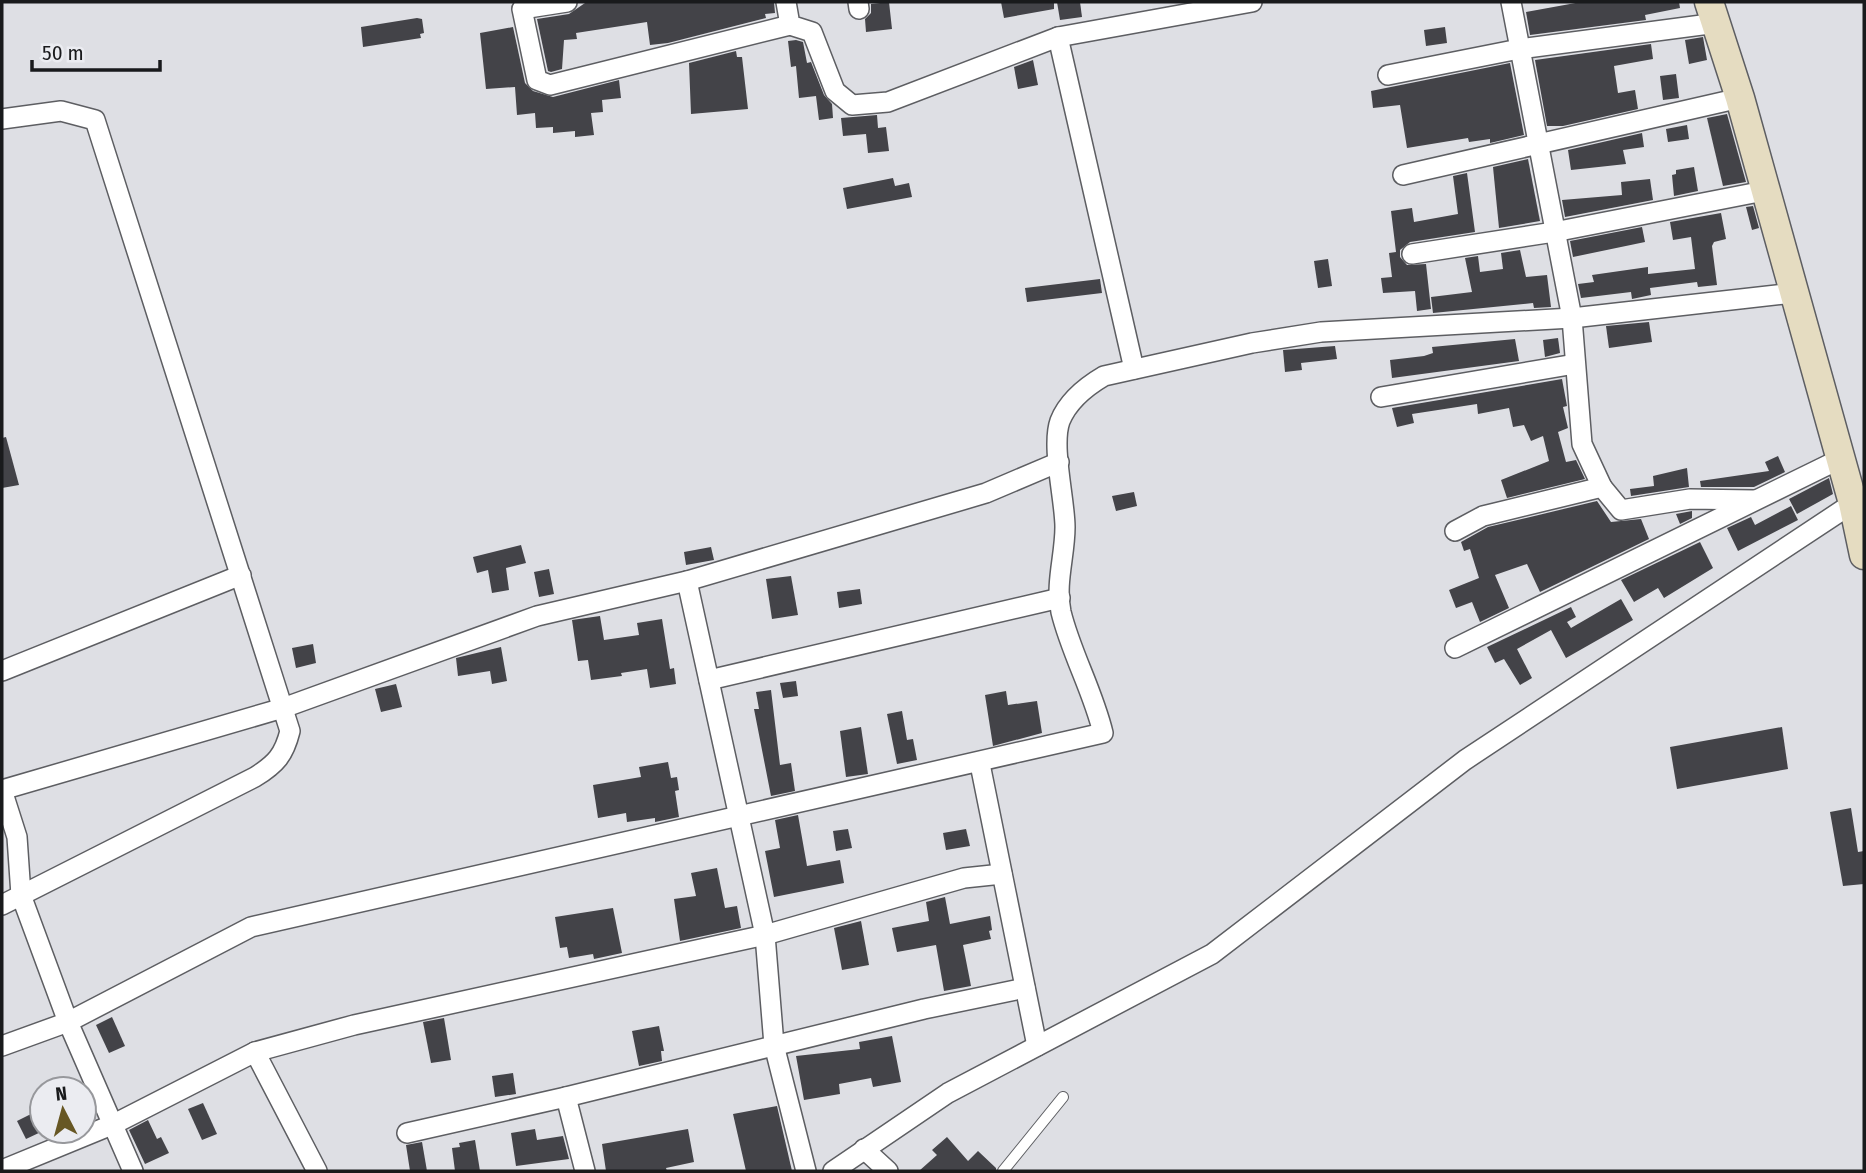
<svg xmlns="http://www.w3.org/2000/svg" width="1866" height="1173" font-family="'Fira Sans Condensed',sans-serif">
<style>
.building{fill:#434348}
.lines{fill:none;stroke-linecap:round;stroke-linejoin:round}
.service-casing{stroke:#5d5e62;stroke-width:12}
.minor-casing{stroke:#5d5e62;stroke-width:22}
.secondary-casing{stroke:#5d5e62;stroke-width:31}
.service{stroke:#fff;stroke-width:10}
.minor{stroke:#fff;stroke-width:19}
.secondary{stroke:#e5dcc1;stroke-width:28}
</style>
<rect width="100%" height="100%" fill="#dedfe4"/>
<g class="building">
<path d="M774,2l1,11 -10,1 1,4 -98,25 -18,2 -3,-23 -71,11 1,6 -13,1 -2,29 -11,3 -3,-1 -11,-52 32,-5 16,-11 12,-1z"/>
<path d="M889,2l3,27 -26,3 -1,-13 6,-6v-9z"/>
<path d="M1001,2h53v7l-50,9z"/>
<path d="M1057,2h23l2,15 -22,3z"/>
<path d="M1581,2h98l1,6 -35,7 1,5 -116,15 -4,-23z"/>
<path d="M417,18l5,1 2,14 -4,1 1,4 -58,9 -2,-20z"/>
<path d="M513,27l12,56 8,8 20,6 66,-17 2,18 -19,2 1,12 -12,1 3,22 -19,2v-6l-22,2v-6l-17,1 -1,-15 -18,2 -2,-28 -29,2 -6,-56z"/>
<path d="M1445,27l2,16 -21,3 -2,-16z"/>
<path d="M1703,37l4,23 -18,4 -4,-24z"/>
<path d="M796,40l7,2 4,21 4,-1 13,33 8,9 1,14 -14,2 -3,-24 -17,2 -3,-32 -5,1 -3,-26z"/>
<path d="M1651,44l2,15 -39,7 4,27 17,-3 3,19 -75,17h-16l-12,-66z"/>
<path d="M736,51l1,6h5l6,52 -57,5 -2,-51z"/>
<path d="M1033,60l5,25 -20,4 -4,-22z"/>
<path d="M1510,63l14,72 -34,8v-4l-21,3 -1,-4 -61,10 -7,-43 -27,3 -2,-17z"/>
<path d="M1676,74l3,24 -16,2 -3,-24z"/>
<path d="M1727,114l19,68 -23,4 -16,-68z"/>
<path d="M877,115l1,13 8,-1 3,24 -21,2 -2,-19 -23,2 -2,-18z"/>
<path d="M1687,125l2,14 -21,3 -2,-13z"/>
<path d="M1642,133l2,14 -21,3 3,14 -55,6 -3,-20z"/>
<path d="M1528,159l12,62 -41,7 -6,-61z"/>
<path d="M1694,167l4,24 -24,5 -2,-21 4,-1v-4z"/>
<path d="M1467,173l8,59 -65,10 -10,8v7l7,8 19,-1 5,45 -14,2 -2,-20 -32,2 -2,-15 11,-1 -3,-24 7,-1 -5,-41 21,-3 2,14 44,-8 -5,-38z"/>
<path d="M893,178l2,8 14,-3 3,14 -65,12 -4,-21z"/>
<path d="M1650,179l3,21 -88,17 -3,-17 60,-5 -1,-13z"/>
<path d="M1753,206l6,22 -7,2 -6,-23z"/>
<path d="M1721,213l5,26 -12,3 -2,4 5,39 -19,2 -1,-5 -47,6 1,7 -19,4 -1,-7 -50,6 -3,-14 16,-2 -2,-7 56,-8v7l47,-5 -4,-32 -18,3 -3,-18z"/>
<path d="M1642,227l3,15 -72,15 -3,-16z"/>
<path d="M1520,250l6,27 21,-2 4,32 -17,1 -1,-5 -100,10 -2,-16 41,-5 -7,-34 13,-2 2,16 23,-3 -2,-16z"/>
<path d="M1328,259l4,27 -14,2 -4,-27z"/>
<path d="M1100,279l2,14 -75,9 -2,-14z"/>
<path d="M1649,322l3,20 -43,6 -3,-22z"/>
<path d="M1558,338l2,15 -15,4 -2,-17z"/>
<path d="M1515,339l4,22 -127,17 -2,-18 34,-4 9,-3 -1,-6z"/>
<path d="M1335,346l2,13 -36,4 1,7 -17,2 -2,-22z"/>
<path d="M1562,379l5,27 -4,1 5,21 -10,4 8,30 10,-2 9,19 -78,19 -6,-18 48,-19 -6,-25 -12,5 -7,-16 -11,2 -4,-19 -31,6 -1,-10 -65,10 2,9 -17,4 -5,-19z"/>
<path d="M6,437l13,48 -17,3v-50z"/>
<path d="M1778,456l7,16 -31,15h-53l-1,-6 69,-10 -4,-9z"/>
<path d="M1687,468l2,19 -58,9 -1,-7 24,-3 -1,-10z"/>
<path d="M1829,478l4,16 -36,20 -8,-15z"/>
<path d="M1134,492l3,14 -21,5 -4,-15z"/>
<path d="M1597,501l14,21 30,-3 8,20 -109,53 -13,-28 -32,11 14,33 -29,14 -8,-20 -16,6 -7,-18 30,-12 -9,-29 -6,2 -3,-9 27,-15z"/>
<path d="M1791,506l7,14 -60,31 -11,-23 24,-11 4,8z"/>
<path d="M1692,511v7l-12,6 -4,-10z"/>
<path d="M1700,542l13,26 -49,30 -6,-10 -24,14 -13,-22z"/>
<path d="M521,545l5,18 -20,5 3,22 -17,3 -4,-23 -11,3 -4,-16z"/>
<path d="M711,547l3,13 -28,5 -2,-13z"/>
<path d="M549,569l5,25 -15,3 -5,-25z"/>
<path d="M791,576l7,39 -26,4 -6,-40z"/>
<path d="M860,589l2,15 -23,4 -2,-16z"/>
<path d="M1621,599l12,21 -67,38 -15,-28 -34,19 15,29 -12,7 -16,-26 -9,4 -8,-16 84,-40 5,10 -9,5 4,6z"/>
<path d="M600,616l4,24 35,-5 -2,-12 25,-4 8,50 4,-1 2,16 -26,4 -3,-19 -26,4 1,3 -31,4 -3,-20 -10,1 -6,-41z"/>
<path d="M313,644l3,19 -20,5 -4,-20z"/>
<path d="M501,647l6,34 -15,3 -2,-13 -32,5 -2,-18z"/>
<path d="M796,681l2,15 -15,2 -3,-15z"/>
<path d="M396,684l6,23 -21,5 -6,-23z"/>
<path d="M771,690l9,75 11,-2 4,28 -24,5 -17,-87h5l-3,-17z"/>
<path d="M1006,691l2,14 29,-4 5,32 -49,13 -8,-51z"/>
<path d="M902,711l5,29 6,-1 4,21 -20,4 -10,-50z"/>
<path d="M861,727l7,47 -22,3 -6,-46z"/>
<path d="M1782,727l6,42 -111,20 -7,-42z"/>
<path d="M668,762l3,16 6,-1 2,13 -4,1 4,26 -24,5v-4l-28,4 -1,-9 -28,5 -5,-33 48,-8 -2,-10z"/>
<path d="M1851,808l7,44 6,-1v33l-21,2 -13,-74z"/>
<path d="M798,815l9,51 33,-6 4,23 -70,14 -9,-46 15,-3 -5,-28z"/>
<path d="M848,829l4,19 -16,3 -3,-20z"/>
<path d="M966,829l4,17 -24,4 -3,-17z"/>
<path d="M717,868l8,40 12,-2 4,22 -61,13 -6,-42 22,-3 -5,-23z"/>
<path d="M945,897l5,27 40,-8 2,14 -3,1 2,8 -28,6 8,41 -27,5 -8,-46 -39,7 -5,-24 37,-7 -3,-19z"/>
<path d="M613,908l9,45 -28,6 -1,-5 -24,4 -2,-11 -7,1 -5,-31z"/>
<path d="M861,921l8,44 -27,5 -8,-42z"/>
<path d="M112,1017l13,29 -16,7 -13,-28z"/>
<path d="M444,1018l7,42 -20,3 -8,-41z"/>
<path d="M659,1026l5,25h-3l1,10 -23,5 -7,-35z"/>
<path d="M892,1036l9,46 -28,5 -2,-9 -32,6 1,10 -36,6 -8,-44 64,-7 -1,-7z"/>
<path d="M513,1073l3,21 -21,3 -3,-21z"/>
<path d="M203,1103l14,31 -15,6 -14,-31z"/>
<path d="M777,1106l15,65h-46l-13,-57z"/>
<path d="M35,1112l8,19 -17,8 -9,-18z"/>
<path d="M148,1120l9,19 4,-2 8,16 -24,11 -16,-34z"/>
<path d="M535,1129l2,11 26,-4 6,23 -53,7 -5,-33z"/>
<path d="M688,1129l6,33 -28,6 1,3h-61l-4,-27z"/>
<path d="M947,1137l21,24 10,-10 18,17v3h-77l18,-16 -5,-5z"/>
<path d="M475,1140l5,31h-25l-3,-23 8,-1 -1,-4z"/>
<path d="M422,1142l5,29h-17l-4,-26z"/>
</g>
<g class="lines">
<defs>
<path id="service" d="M1003,1171l60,-74"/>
<g id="minor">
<path d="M567,2l-45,7 15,71 13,5 240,-60"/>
<path d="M786,2l4,23 22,7 23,59 17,14 36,-3 170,-65 194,-35"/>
<path d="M858,2l1,7"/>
<path d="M1511,2l61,316 10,126 20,43"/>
<path d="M1058,37l76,332"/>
<path d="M1388,75l131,-26 198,-26"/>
<path d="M2,119l59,-8 34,9 195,611c-6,24 -14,33 -35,46l-253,128"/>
<path d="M1403,175l337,-77"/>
<path d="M1412,254l142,-22 210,-41"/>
<path d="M1381,397l194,-33"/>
<path d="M1455,531l28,-15 119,-29 19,23 69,-11 64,1"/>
<path d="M687,581l78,354 9,110 32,126"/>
<path d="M1455,648l385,-189"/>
<path d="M2,671l239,-96"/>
<path d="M709,680l351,-82"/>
<path d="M980,764l57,282"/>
<path d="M2,790l281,-82 254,-92 150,-35 299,-88 73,-31"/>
<path d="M2,790l15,47 4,58 47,127 65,149"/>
<path d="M2,1046l66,-24 183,-95 852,-194c-10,-42 -32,-80 -42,-121 -6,-29 4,-56 4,-85 0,-27 -14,-81 -5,-106 8,-20 27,-35 44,-45l148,-33 69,-11 251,-14 221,-25"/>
<path d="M255,1052l62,119"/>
<path d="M407,1133l159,-36"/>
<path d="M864,1149l24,22"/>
<path d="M2,1170l112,-46 141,-72 99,-27 411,-90 199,-57 38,-4"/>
<path d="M585,1171l-19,-74 358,-88 101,-21"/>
<path d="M833,1171l115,-78 264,-139 253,-194 388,-257"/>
</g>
<path id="secondary" d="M1709,2l31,96 113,405 11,52"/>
</defs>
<use href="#service" class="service-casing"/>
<use href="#minor" class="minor-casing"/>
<use href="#secondary" class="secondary-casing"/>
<use href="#service" class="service"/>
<use href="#minor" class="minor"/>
<use href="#secondary" class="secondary"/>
</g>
<rect width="1866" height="1173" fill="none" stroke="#191a1c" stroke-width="7"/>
<g transform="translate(63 1110) rotate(354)"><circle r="33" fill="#ebecf1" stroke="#97989c" stroke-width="2"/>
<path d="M0-5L12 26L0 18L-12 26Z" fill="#675724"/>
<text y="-10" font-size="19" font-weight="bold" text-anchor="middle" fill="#191a1c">N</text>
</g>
<path d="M32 60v10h128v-10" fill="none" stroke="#191a1c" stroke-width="3.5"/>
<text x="42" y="60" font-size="21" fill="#191a1c" stroke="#ebecf1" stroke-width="5" paint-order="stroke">50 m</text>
</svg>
